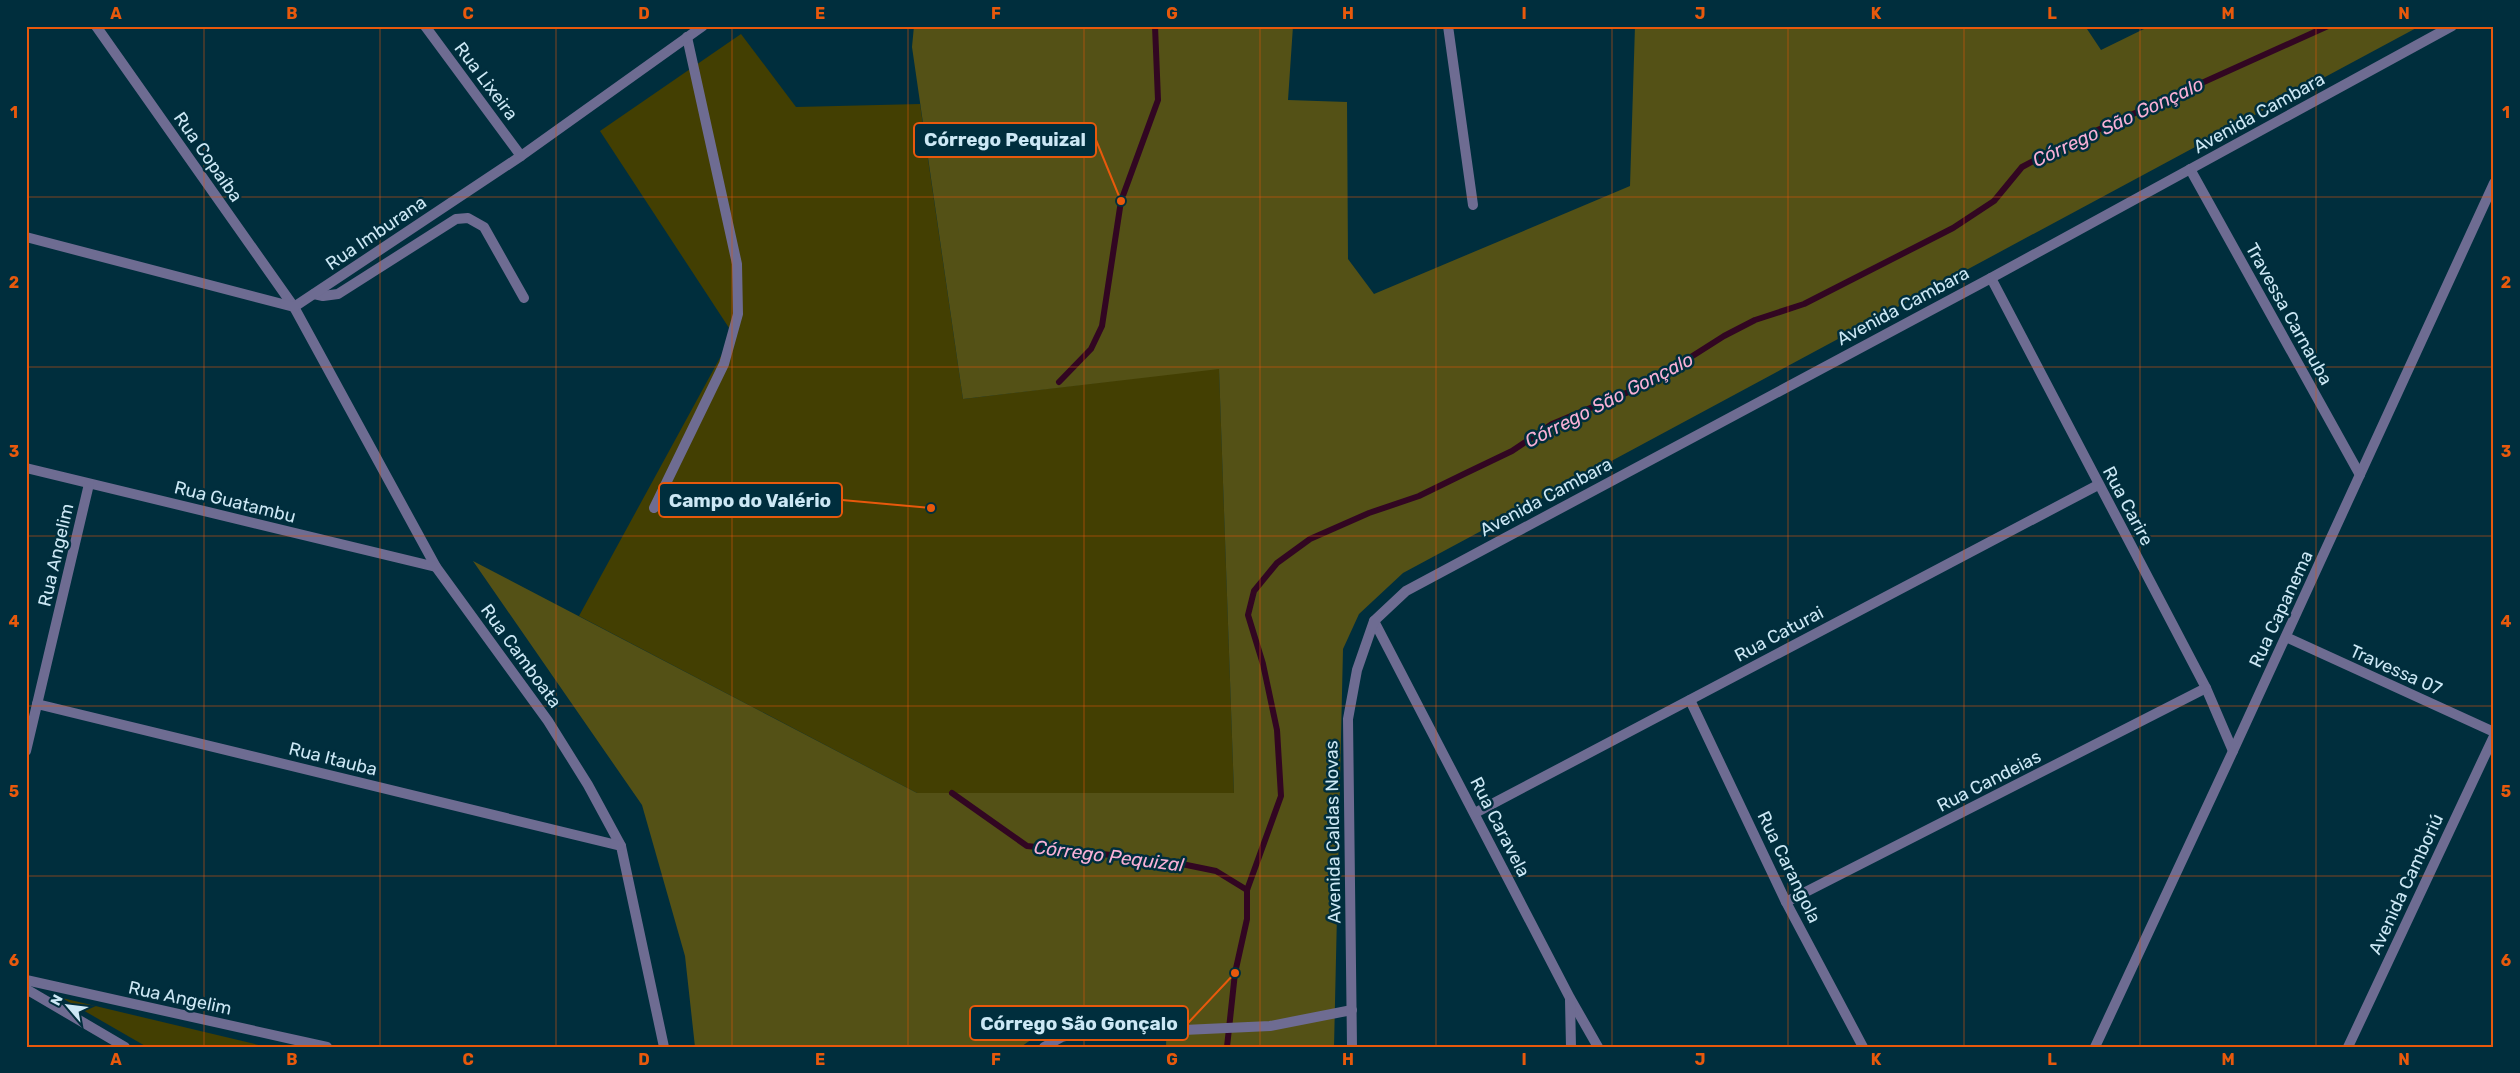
<svg xmlns="http://www.w3.org/2000/svg" width="2520" height="1073" font-family="Rubik,sans-serif">
<style>
.green{fill:#433f02}
.forest{fill:#545116}
.lines{fill:none;stroke-linecap:round;stroke-linejoin:round}
.stream{stroke:#320622;stroke-width:6}
.service{stroke:#6e6c92;stroke-width:10}
.minor{stroke:#6e6c92;stroke-width:10}
.tertiary{stroke:#6e6c92;stroke-width:10}
.grid{fill:none;stroke:#e8590c;stroke-width:1;stroke-opacity:0.55}
.labels{text-anchor:middle;dominant-baseline:central;stroke-width:5;stroke-linejoin:round;paint-order:stroke}
.street-label{font-size:18px;fill:#cce8f5;stroke:#002e3d}
.water-label{font-size:19px;font-style:italic;fill:#f8b0d6;stroke:#002e3d}
.leader{fill:none;stroke:#e8590c;stroke-width:2}
.callout-dot{fill:#e8590c;stroke:#002e3d;stroke-width:2}
.callout{fill:#002e3d;stroke:#e8590c;stroke-width:2}
.callout-label{font-size:19px;text-anchor:middle;font-weight:bold;fill:#cce8f5}
.neatline{fill:none;stroke:#e8590c;stroke-width:2}
.grid-label{font-size:16px;text-anchor:middle;font-weight:bold;fill:#e8590c}
</style>
<rect width="100%" height="100%" fill="#002e3d"/>
<g class="green">
<path d="M741,34l55,73 124,-3 43,295 256,-31 15,425h-317l-338,-177 154,-282 -133,-203z"/>
<path d="M62,998l205,49h-120z"/>
</g>
<path class="forest" d="M914,26h379l-5,74 59,2 1,157 26,35 256,-108 5,-160h450l16,24 49,-24h270l-1017,547 -44,41 -16,35 -9,398h-168l1,-33c-49,2 -105,1 -146,33h-326l-10,-91 -43,-151 -169,-244 444,232h317l-15,-424 -256,30 -51,-352z"/>
<g class="lines">
<g class="stream">
<path d="M1059,382l32,-33 11,-23 19,-125 37,-101 -3,-74"/>
<path d="M952,793l75,53 140,15 49,10 31,19"/>
<path d="M1227,1047l8,-74 12,-54v-29l34,-94 -4,-66 -14,-66 -15,-49 6,-24 23,-28 33,-24 59,-26 50,-17 45,-22 48,-23 40,-27 98,-41 74,-47 31,-16 49,-16 149,-76 41,-27 28,-34 38,-20 268,-121"/>
</g>
<g class="service">
<path d="M314,294l9,2 15,-2 118,-75 12,-1 16,9 40,71"/>
<path d="M654,508l70,-144 14,-50 -1,-50 -50,-227"/>
</g>
<g class="minor">
<path d="M96,26l198,281 142,260 112,154 40,64 33,61 43,201"/>
<path d="M425,26l96,130"/>
<path d="M1448,26l25,179"/>
<path d="M2190,169l170,306"/>
<path d="M26,237l268,70 227,-151 182,-130"/>
<path d="M1991,278l215,410 27,63"/>
<path d="M26,468l410,99"/>
<path d="M1374,621l196,377 28,49"/>
<path d="M2286,637l208,95"/>
<path d="M1690,700l96,202 77,145"/>
<path d="M37,704l584,142"/>
<path d="M26,751l63,-267"/>
<path d="M1475,813l623,-328"/>
<path d="M1786,902l420,-214"/>
<path d="M26,980l301,67"/>
<path d="M26,989l99,58"/>
<path d="M1570,1000l1,47"/>
<path d="M1044,1047l18,-10 40,-10 60,4 108,-5 82,-16"/>
<path d="M1352,1047l-4,-328 9,-49 17,-49 32,-30 585,-313 461,-252"/>
<path d="M2095,1047l138,-296 261,-568"/>
</g>
<path class="tertiary" d="M2348,1047l146,-311"/>
</g>
<path class="grid" d="M204,26v1021M380,26v1021M556,26v1021M732,26v1021M908,26v1021M1084,26v1021M1260,26v1021M1436,26v1021M1612,26v1021M1788,26v1021M1964,26v1021M2140,26v1021M2316,26v1021M26,197h2468M26,367h2468M26,536h2468M26,706h2468M26,876h2468"/>
<g class="labels">
<g class="street-label">
<text transform="translate(486 81) rotate(53)">Rua Lixeira</text>
<text transform="translate(2259 113) rotate(-29)">Avenida Cambara</text>
<text transform="translate(208 157) rotate(55)">Rua Copaíba</text>
<text transform="translate(376 233) rotate(-34)">Rua Imburana</text>
<text transform="translate(1903 306) rotate(-28)">Avenida Cambara</text>
<text transform="translate(2289 314) rotate(61)">Travessa Carnauba</text>
<text transform="translate(1546 497) rotate(-28)">Avenida Cambara</text>
<text transform="translate(235 502) rotate(14)">Rua Guatambu</text>
<text transform="translate(2128 506) rotate(62)">Rua Carire</text>
<text transform="translate(56 555) rotate(-77)">Rua Angelim</text>
<text transform="translate(2281 609) rotate(-65)">Rua Capanema</text>
<text transform="translate(1779 634) rotate(-28)">Rua Caturai</text>
<text transform="translate(521 656) rotate(54)">Rua Camboata</text>
<text transform="translate(2396 670) rotate(24)">Travessa 07</text>
<text transform="translate(333 759) rotate(14)">Rua Itauba</text>
<text transform="translate(1989 781) rotate(-27)">Rua Candeias</text>
<text transform="translate(1500 827) rotate(63)">Rua Caravela</text>
<text transform="translate(1333 832) rotate(-91)">Avenida Caldas Novas</text>
<text transform="translate(1789 867) rotate(64)">Rua Carangola</text>
<text transform="translate(2406 884) rotate(-65)">Avenida Camboriú</text>
<text transform="translate(180 998) rotate(12)">Rua Angelim</text>
</g>
<g class="water-label">
<text transform="translate(2118 122) rotate(-25)">Córrego São Gonçalo</text>
<text transform="translate(1609 400) rotate(-27)">Córrego São Gonçalo</text>
<text transform="translate(1109 856) rotate(7)">Córrego Pequizal</text>
</g>
</g>
<path class="leader" d="M1121 201L1096 140M931 508L842 500M1235 973L1188 1023"/>
<g class="callout-dot">
<circle cx="1121" cy="201" r="5"/>
<circle cx="931" cy="508" r="5"/>
<circle cx="1235" cy="973" r="5"/>
</g>
<g class="callout">
<rect x="914" y="123" width="182" height="34" rx="5"/>
<rect x="659" y="483" width="183" height="34" rx="5"/>
<rect x="970" y="1006" width="218" height="34" rx="5"/>
</g>
<g class="callout-label">
<text x="1005" y="146">Córrego Pequizal</text>
<text x="750" y="507">Campo do Valério</text>
<text x="1079" y="1030">Córrego São Gonçalo</text>
</g>
<rect width="2520" height="1073" fill="none" stroke="#002e3d" stroke-width="55"/>
<g transform="translate(68 1006) rotate(298)" stroke="#002e3d" stroke-width="4" paint-order="stroke">
<path d="M0-4L9 19L0 12L-9 19Z" fill="#cce8f5"/>
<text y="-8" font-size="14" font-weight="bold" text-anchor="middle" fill="#cce8f5">N</text>
</g>
<rect x="28" y="28" width="2464" height="1018" class="neatline"/>
<g class="grid-label">
<text x="116" y="19">A</text>
<text x="292" y="19">B</text>
<text x="468" y="19">C</text>
<text x="644" y="19">D</text>
<text x="820" y="19">E</text>
<text x="996" y="19">F</text>
<text x="1172" y="19">G</text>
<text x="1348" y="19">H</text>
<text x="1524" y="19">I</text>
<text x="1700" y="19">J</text>
<text x="1876" y="19">K</text>
<text x="2052" y="19">L</text>
<text x="2228" y="19">M</text>
<text x="2404" y="19">N</text>
<text x="14" y="118">1</text>
<text x="2506" y="118">1</text>
<text x="14" y="288">2</text>
<text x="2506" y="288">2</text>
<text x="14" y="457">3</text>
<text x="2506" y="457">3</text>
<text x="14" y="627">4</text>
<text x="2506" y="627">4</text>
<text x="14" y="797">5</text>
<text x="2506" y="797">5</text>
<text x="14" y="966">6</text>
<text x="2506" y="966">6</text>
<text x="116" y="1065">A</text>
<text x="292" y="1065">B</text>
<text x="468" y="1065">C</text>
<text x="644" y="1065">D</text>
<text x="820" y="1065">E</text>
<text x="996" y="1065">F</text>
<text x="1172" y="1065">G</text>
<text x="1348" y="1065">H</text>
<text x="1524" y="1065">I</text>
<text x="1700" y="1065">J</text>
<text x="1876" y="1065">K</text>
<text x="2052" y="1065">L</text>
<text x="2228" y="1065">M</text>
<text x="2404" y="1065">N</text>
</g>
</svg>
